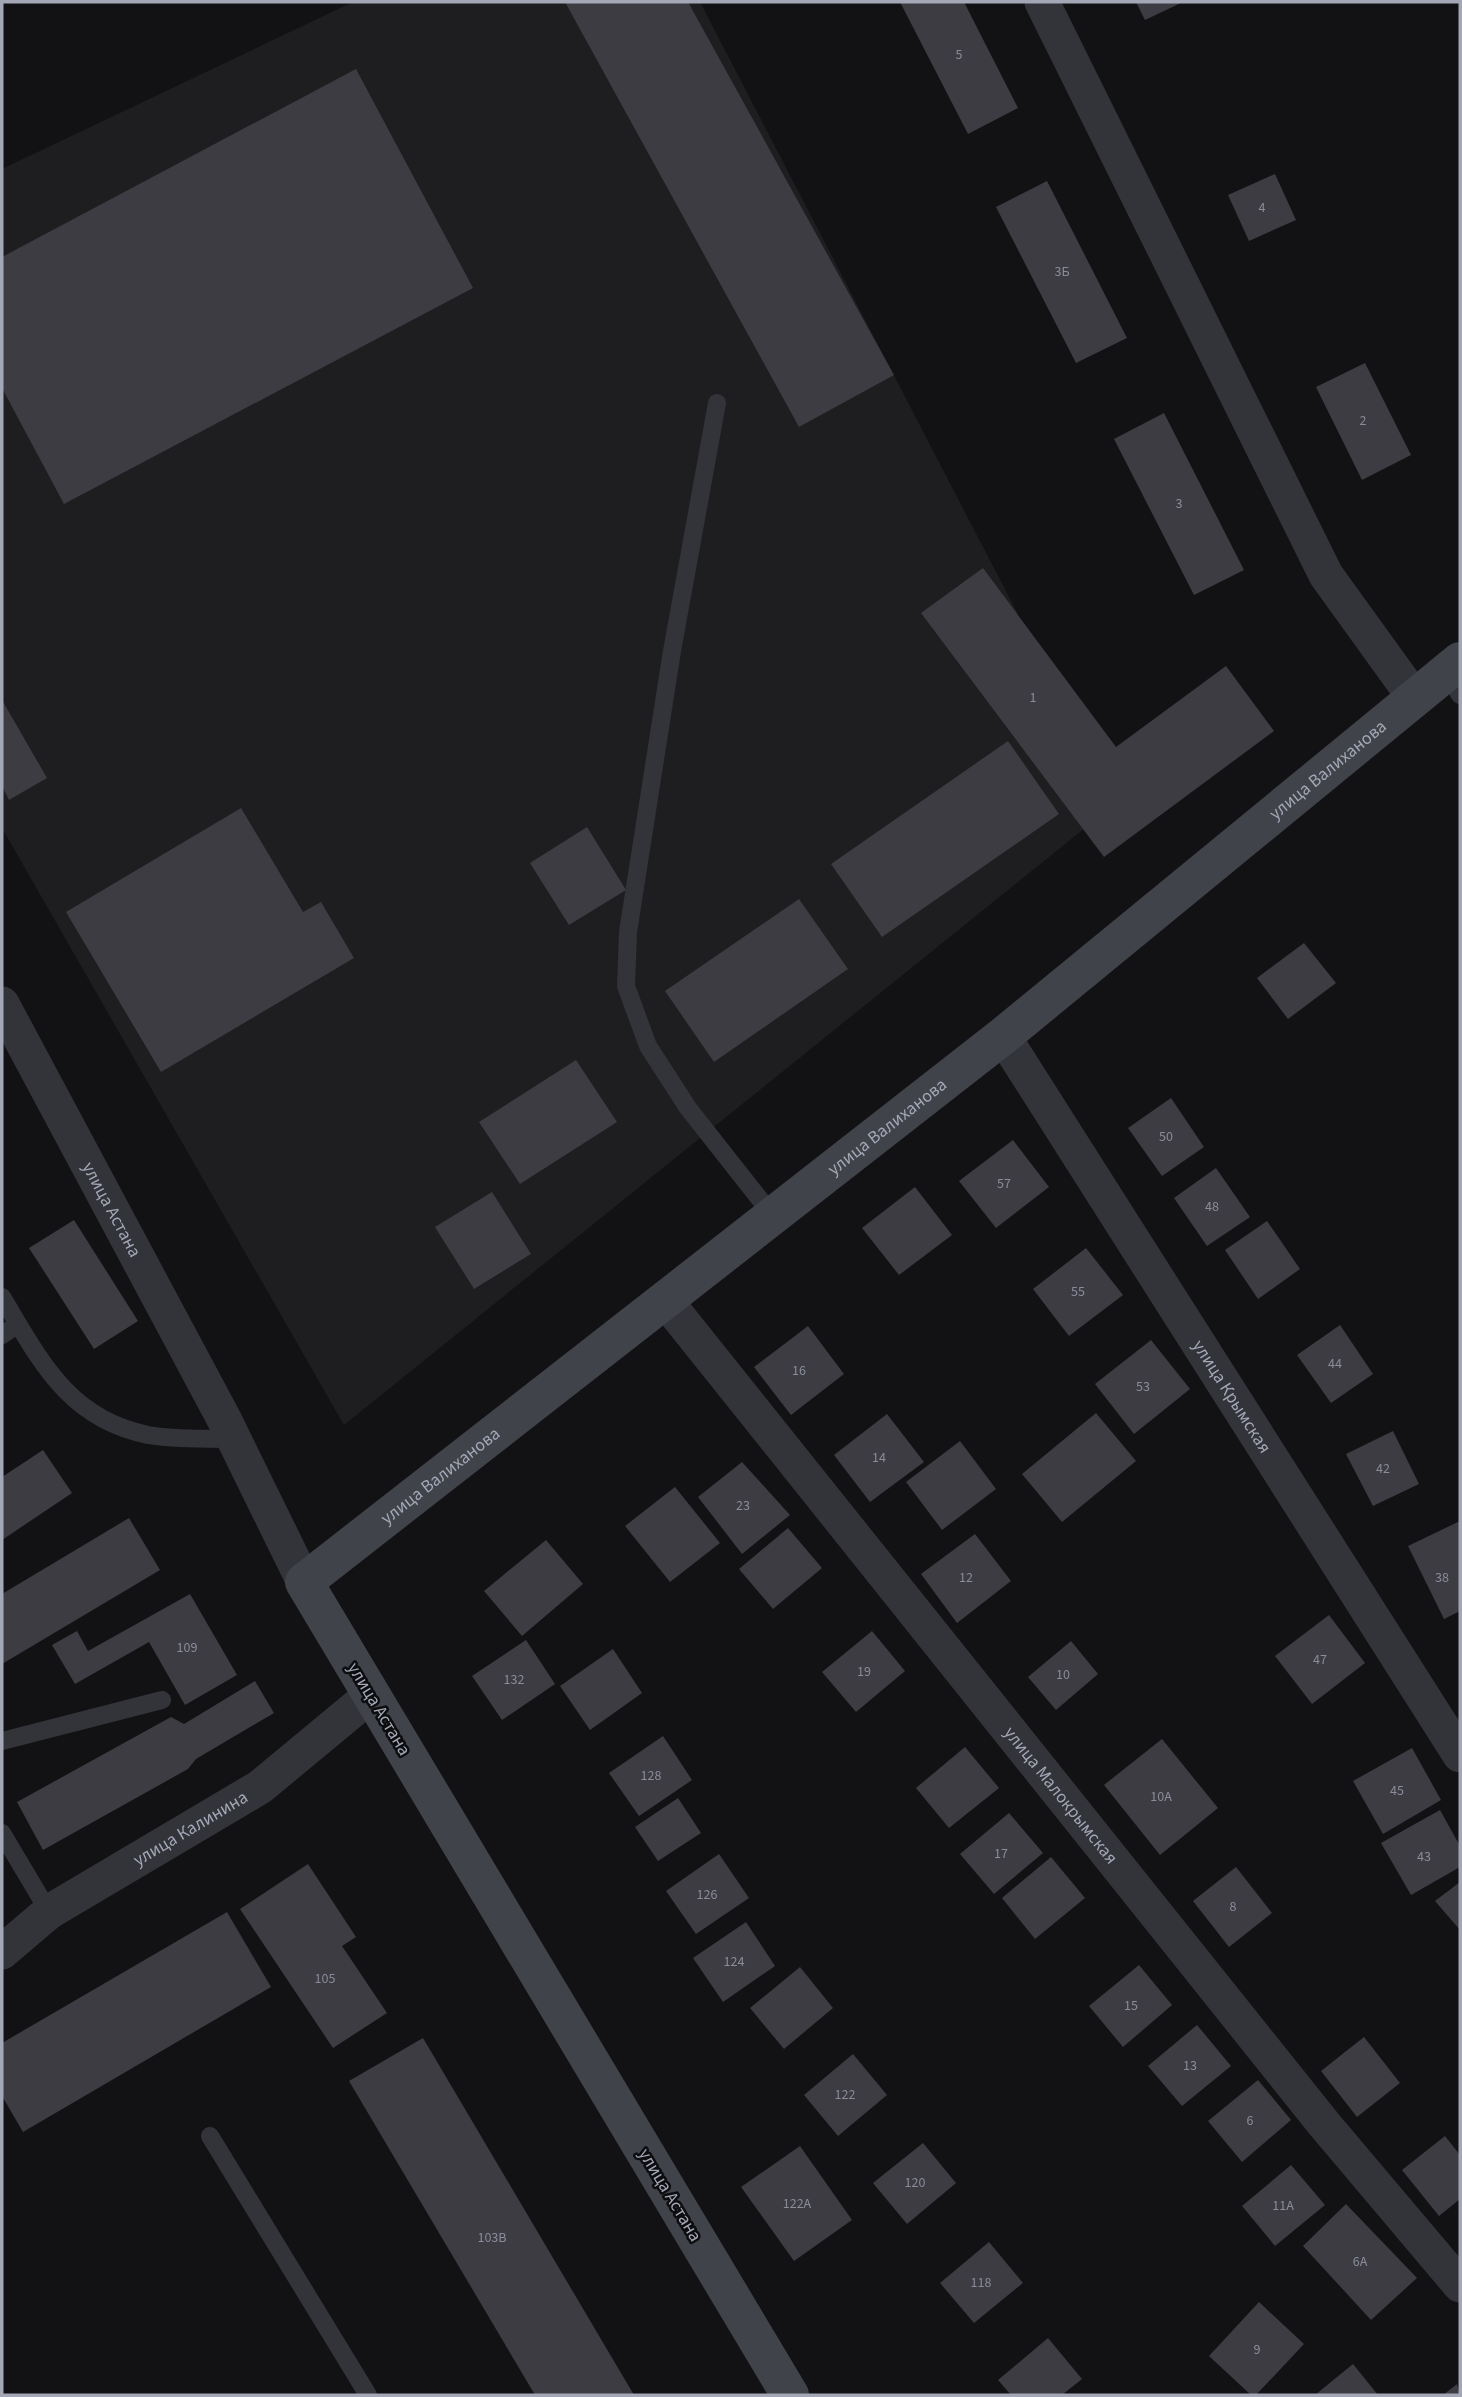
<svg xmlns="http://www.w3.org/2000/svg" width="1462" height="2397" font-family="'Source Sans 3',sans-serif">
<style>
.built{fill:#1e1e21}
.building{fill:#3c3c42}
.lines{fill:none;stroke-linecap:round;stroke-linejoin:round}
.lane{stroke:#333439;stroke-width:18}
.street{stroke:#333439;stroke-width:35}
.secondary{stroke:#41434a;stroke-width:38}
.labels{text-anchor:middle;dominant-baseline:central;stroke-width:5;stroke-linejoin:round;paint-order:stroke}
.number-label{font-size:14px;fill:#898c99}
.street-label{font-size:18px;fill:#a3a7b6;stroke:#0d0d0f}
</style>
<rect width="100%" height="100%" fill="#121214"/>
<path class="built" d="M353,2h347l416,801 -772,622 -342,-597v-659z"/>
<g class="building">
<path d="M565,2h123l206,373 -95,52z"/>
<path d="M900,2h64l54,106 -50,26z"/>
<path d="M1136,2h47l-38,18z"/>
<path d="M356,69l117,219 -409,216 -62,-116v-131z"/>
<path d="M1275,174l21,46 -47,21 -21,-46z"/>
<path d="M1047,181l80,157 -51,25 -80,-156z"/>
<path d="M1365,363l46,92 -49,25 -46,-93z"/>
<path d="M1164,413l80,157 -50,25 -80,-156z"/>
<path d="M983,568l133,179 110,-81 48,65 -170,126 -183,-244z"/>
<path d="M2,700l45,78 -38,22 -7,-14z"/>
<path d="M1008,741l51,73 -177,123 -51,-73z"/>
<path d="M241,808l62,104 18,-10 33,56 -193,114 -95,-160z"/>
<path d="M587,827l39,63 -57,35 -39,-62z"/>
<path d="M799,899l49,70 -134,93 -49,-71z"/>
<path d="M1304,943l32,40 -48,36 -31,-41z"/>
<path d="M576,1060l41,62 -97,62 -41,-62z"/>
<path d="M1171,1098l33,49 -42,29 -34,-48z"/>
<path d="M1013,1140l36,47 -53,41 -37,-47z"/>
<path d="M1216,1168l34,49 -43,29 -33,-48z"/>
<path d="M915,1187l37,48 -53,40 -37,-47z"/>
<path d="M492,1192l39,62 -57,35 -39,-62z"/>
<path d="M74,1220l64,101 -44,28 -65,-101z"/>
<path d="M1267,1221l33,48 -42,30 -33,-49z"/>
<path d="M1086,1248l37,47 -54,41 -36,-47z"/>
<path d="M1340,1325l33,49 -42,29 -34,-48z"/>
<path d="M808,1326l36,48 -53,41 -37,-48z"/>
<path d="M1151,1340l39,49 -56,45 -39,-50z"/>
<path d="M1096,1413l40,48 -74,61 -40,-48z"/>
<path d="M887,1414l37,48 -54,40 -36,-47z"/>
<path d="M1393,1431l26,53 -46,22 -27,-52z"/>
<path d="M960,1441l36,48 -54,41 -36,-48z"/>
<path d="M43,1450l29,43 -70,47v-63z"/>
<path d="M742,1462l48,53 -48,39 -44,-57z"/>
<path d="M675,1487l45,56 -50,39 -45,-56z"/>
<path d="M129,1518l31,52 -158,94v-70z"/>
<path d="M1460,1521v90l-16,8 -36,-73z"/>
<path d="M788,1528l34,40 -49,41 -34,-40z"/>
<path d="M975,1534l36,47 -54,42 -36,-49z"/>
<path d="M546,1540l37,44 -61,52 -38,-45z"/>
<path d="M190,1594l47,81 -52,30 -36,-63 -74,42 -23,-39 25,-14 11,20z"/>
<path d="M1329,1615l36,48 -53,41 -37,-48z"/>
<path d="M872,1631l33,40 -49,41 -34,-40z"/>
<path d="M526,1640l29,44 -53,36 -30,-44z"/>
<path d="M1071,1641l27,33 -42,36 -28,-33z"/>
<path d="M613,1649l29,44 -52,37 -30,-44z"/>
<path d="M255,1681l19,32 -78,46 -8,10 -145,81 -26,-48 154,-85 13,7z"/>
<path d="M663,1736l29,44 -53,36 -30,-43z"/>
<path d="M1162,1739l56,69 -58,47 -56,-70z"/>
<path d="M965,1747l34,41 -50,40 -33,-40z"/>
<path d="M1412,1748l29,52 -58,34 -30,-53z"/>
<path d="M678,1798l23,35 -43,28 -23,-34z"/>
<path d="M1440,1810l20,36v21l-49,28 -30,-52z"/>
<path d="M1009,1813l34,40 -49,41 -34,-40z"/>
<path d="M719,1854l30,44 -53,36 -30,-43z"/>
<path d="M1051,1857l34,41 -50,41 -33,-41z"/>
<path d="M308,1864l48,73 -14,9 45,67 -54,35 -93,-139z"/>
<path d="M1236,1867l36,46 -43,34 -36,-46z"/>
<path d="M1460,1882v48l-25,-29z"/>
<path d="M227,1912l44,75 -248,145 -21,-36v-53z"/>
<path d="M746,1922l29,44 -52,36 -30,-44z"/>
<path d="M1139,1965l33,40 -49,42 -34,-41z"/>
<path d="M800,1967l33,41 -49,41 -34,-41z"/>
<path d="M1197,2025l34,41 -49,40 -34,-40z"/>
<path d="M1364,2037l36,46 -43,34 -36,-46z"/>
<path d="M423,2038l211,357h-99l-186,-314z"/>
<path d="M853,2054l34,41 -49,41 -34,-41z"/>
<path d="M1258,2080l33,40 -49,42 -34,-41z"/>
<path d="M1445,2136l15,19v44l-21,17 -37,-46z"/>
<path d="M923,2143l33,40 -49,41 -34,-41z"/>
<path d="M800,2146l52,74 -58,41 -53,-74z"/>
<path d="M1291,2165l34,40 -50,41 -33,-40z"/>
<path d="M1346,2204l71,74 -46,42 -68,-74z"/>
<path d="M989,2242l34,41 -49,40 -34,-40z"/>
<path d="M1259,2302l45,42 -48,51h-5l-42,-39z"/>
<path d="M1048,2338l34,41 -20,16h-51l-13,-15z"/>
<path d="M1353,2364l25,31h-63z"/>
<path d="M1457,2384l3,11h-17z"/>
</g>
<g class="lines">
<g class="lane">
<path d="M717,403l-45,248 -44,281 -2,54 22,60 40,62 85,108"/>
<path d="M1447,673l13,22"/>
<path d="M2,1297c38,63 66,122 146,138 27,5 58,3 86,4"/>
<path d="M2,1335l16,-11"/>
<path d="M2,1741l160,-41"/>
<path d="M2,1833l47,79"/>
<path d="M210,2136l158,259"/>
</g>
<g class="street">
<path d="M1042,2l284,573 88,122"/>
<path id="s1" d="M2,1004l222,415 80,163"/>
<path id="s2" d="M1003,1036l457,719"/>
<path id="s3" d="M665,1300l659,824 136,161"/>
<path id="s4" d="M2,1952l47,-40 211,-125 111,-92"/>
</g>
<path class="secondary" id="s5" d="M790,2395l-486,-813 699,-546 457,-375"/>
</g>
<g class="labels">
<g class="number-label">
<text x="959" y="55">5</text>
<text x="1262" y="208">4</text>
<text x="1062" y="272">3Б</text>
<text x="1363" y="421">2</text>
<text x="1179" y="504">3</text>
<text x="1033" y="698">1</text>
<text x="1166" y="1137">50</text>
<text x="1004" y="1184">57</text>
<text x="1212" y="1207">48</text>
<text x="1078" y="1292">55</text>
<text x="1335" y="1364">44</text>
<text x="799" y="1371">16</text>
<text x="1143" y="1387">53</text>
<text x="879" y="1458">14</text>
<text x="1383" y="1469">42</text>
<text x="743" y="1506">23</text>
<text x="966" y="1578">12</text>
<text x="1442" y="1578">38</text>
<text x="187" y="1648">109</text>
<text x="1320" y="1660">47</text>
<text x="864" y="1672">19</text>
<text x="1063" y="1675">10</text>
<text x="514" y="1680">132</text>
<text x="651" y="1776">128</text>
<text x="1397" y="1791">45</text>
<text x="1161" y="1797">10А</text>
<text x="1001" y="1854">17</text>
<text x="1424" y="1857">43</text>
<text x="707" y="1895">126</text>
<text x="1233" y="1907">8</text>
<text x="734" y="1962">124</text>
<text x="325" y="1979">105</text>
<text x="1131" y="2006">15</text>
<text x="1190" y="2066">13</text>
<text x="845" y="2095">122</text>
<text x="1250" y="2121">6</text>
<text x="915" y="2183">120</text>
<text x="797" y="2204">122А</text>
<text x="1283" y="2206">11А</text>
<text x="492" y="2238">103В</text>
<text x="1360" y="2262">6А</text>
<text x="981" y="2283">118</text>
<text x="1257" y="2350">9</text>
</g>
<g class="street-label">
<text stroke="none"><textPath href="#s5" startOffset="2254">улица Валиханова</textPath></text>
<text stroke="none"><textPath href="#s5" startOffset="1687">улица Валиханова</textPath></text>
<text stroke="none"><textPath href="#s1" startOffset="233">улица Астана</textPath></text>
<text stroke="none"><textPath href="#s2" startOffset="427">улица Крымская</textPath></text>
<text stroke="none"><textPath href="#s5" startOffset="1120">улица Валиханова</textPath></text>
<text transform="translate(379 1709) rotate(59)">улица Астана</text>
<text stroke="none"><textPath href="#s3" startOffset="634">улица Малокрымская</textPath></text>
<text stroke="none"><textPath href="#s4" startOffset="226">улица Калинина</textPath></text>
<text transform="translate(670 2195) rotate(59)">улица Астана</text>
</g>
</g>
<rect width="1462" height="2397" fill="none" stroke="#a3a7b6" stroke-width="7"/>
</svg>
